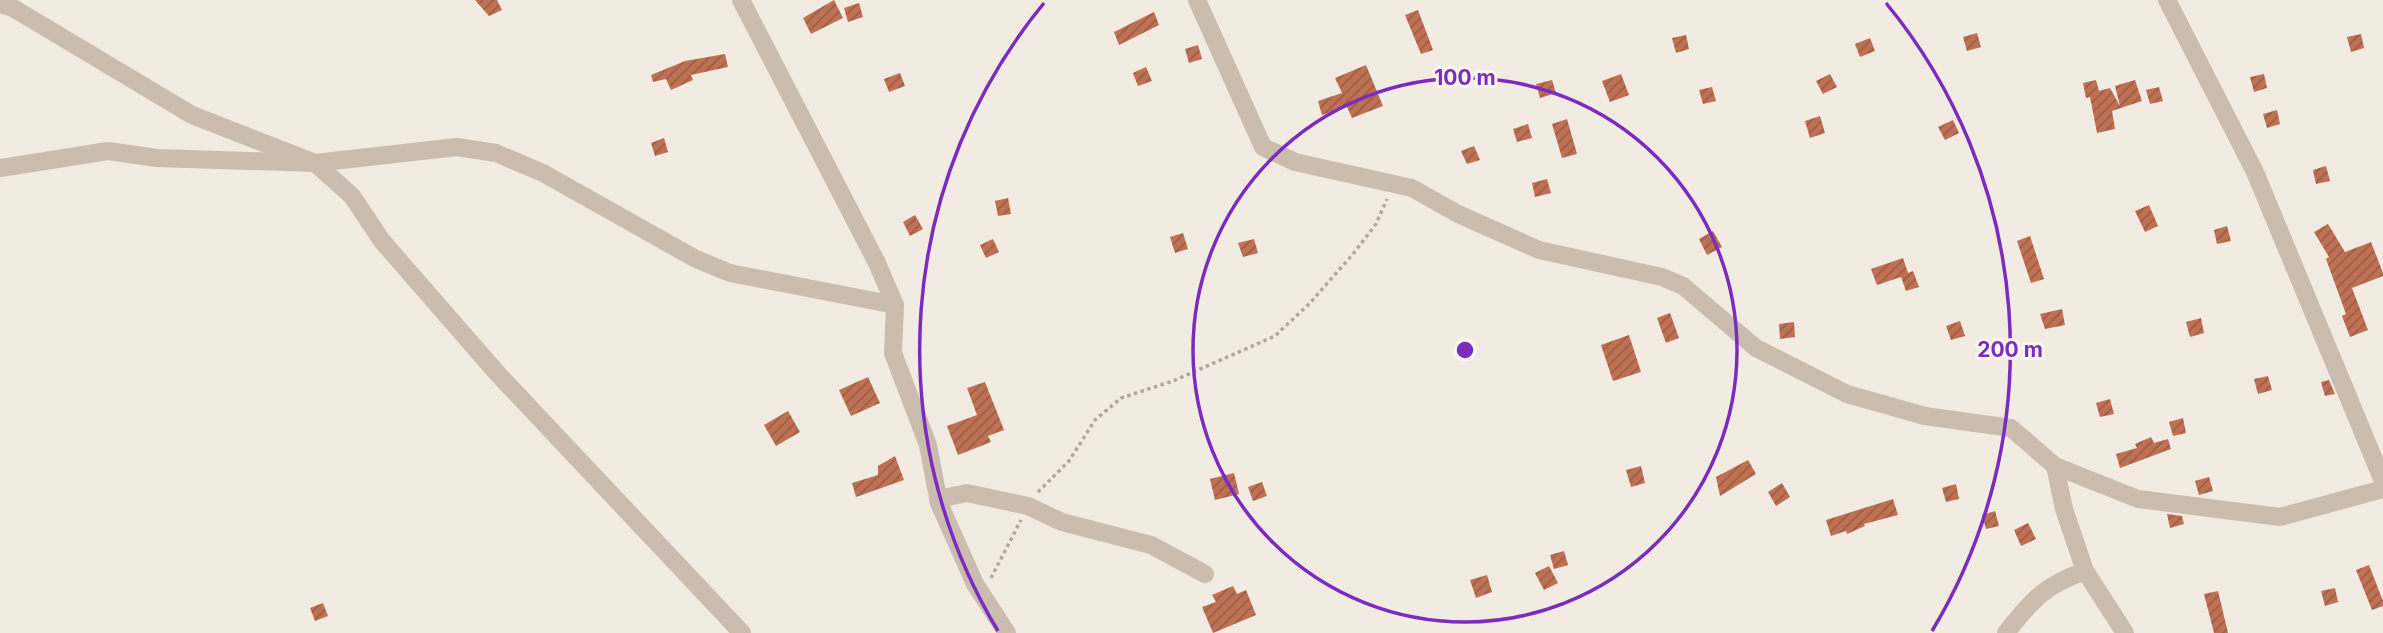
<svg xmlns="http://www.w3.org/2000/svg" width="2383" height="633" font-family="Inter,sans-serif">
<style>
.building{fill:url(#building-hatch)}
.lines{fill:none;stroke-linecap:round;stroke-linejoin:round}
.path{stroke:#b6a698;stroke-width:3.5;stroke-dasharray:3.5 3.5;stroke-linecap:butt}
.street{stroke:#cabcae;stroke-width:18}
.ring{fill:none;stroke:#7b2cbf;stroke-width:3.5}
.centre{fill:#7b2cbf;stroke:#faf5ef;stroke-width:3.5}
.ring-label{font-size:21px;text-anchor:middle;font-weight:bold;fill:#7b2cbf;stroke:#faf5ef;stroke-width:6;stroke-linejoin:round;paint-order:stroke}
</style>
<defs>
<pattern id="building-hatch" width="6" height="6" patternUnits="userSpaceOnUse" patternTransform="scale(1.75)"><rect width="6" height="6" fill="#bf7154"/><path d="M-1 1l2-2M0 6l6-6M5 7l2-2" fill="none" stroke="#9c5d46"/></pattern>
</defs>
<rect width="100%" height="100%" fill="#f2ebe2"/>
<g class="building">
<path d="M475,0h22l5,10 -13,6z"/>
<path d="M834,0l9,18 -32,16 -8,-16z"/>
<path d="M859,3l4,14 -15,5 -4,-14z"/>
<path d="M1418,10l15,40 -12,4 -16,-39z"/>
<path d="M1154,12l5,13 -40,20 -5,-13z"/>
<path d="M1977,33l4,14 -14,4 -4,-14z"/>
<path d="M2361,34l3,14 -13,4 -4,-15z"/>
<path d="M1686,35l3,14 -13,4 -4,-15z"/>
<path d="M1870,38l5,13 -15,6 -5,-13z"/>
<path d="M1198,45l4,14 -13,4 -4,-14z"/>
<path d="M725,54l3,13 -37,8 2,5 -22,10 -5,-11 -13,3 -2,-7 34,-14z"/>
<path d="M1366,65l17,41 -31,12 -5,-11 -25,8 -4,-14 24,-8 -7,-15z"/>
<path d="M1146,67l6,14 -14,5 -5,-13z"/>
<path d="M900,73l5,13 -16,6 -5,-13z"/>
<path d="M1621,74l8,21 -19,7 -8,-21z"/>
<path d="M1830,74l7,13 -14,7 -7,-13z"/>
<path d="M2264,74l3,14 -13,4 -4,-15z"/>
<path d="M1552,80l4,13 -16,5 -4,-14z"/>
<path d="M2096,80l3,11 11,-3 10,18 -5,-20 20,-6 7,21 -30,10 3,18 -18,4 -7,-36 -4,1 -3,-15z"/>
<path d="M1712,87l4,14 -13,3 -4,-14z"/>
<path d="M2159,87l4,14 -13,3 -4,-14z"/>
<path d="M2277,110l3,14 -13,4 -4,-14z"/>
<path d="M1820,116l5,17 -15,5 -5,-17z"/>
<path d="M1567,119l10,35 -15,4 -10,-34z"/>
<path d="M1953,120l6,13 -14,7 -7,-13z"/>
<path d="M1528,124l4,14 -15,4 -4,-13z"/>
<path d="M664,138l4,14 -13,4 -4,-13z"/>
<path d="M1474,146l6,14 -13,4 -6,-13z"/>
<path d="M2326,166l4,15 -14,3 -3,-14z"/>
<path d="M1547,179l4,14 -16,4 -3,-14z"/>
<path d="M1008,198l3,16 -13,2 -3,-15z"/>
<path d="M2149,205l9,21 -13,6 -10,-21z"/>
<path d="M915,215l8,14 -13,7 -7,-14z"/>
<path d="M2328,224l17,28 26,-10 12,31v3l-31,12 16,42 -18,7 -8,-21 4,-2 -20,-55 3,-2 -15,-25z"/>
<path d="M2227,226l4,15 -14,3 -3,-14z"/>
<path d="M1713,231l9,16 -15,8 -8,-16z"/>
<path d="M1183,233l5,16 -13,4 -5,-16z"/>
<path d="M2030,236l14,43 -13,4 -14,-42z"/>
<path d="M993,239l6,13 -13,6 -6,-13z"/>
<path d="M1254,239l4,14 -15,4 -5,-14z"/>
<path d="M1903,258l5,15 5,-2 6,16 -13,4 -5,-14 -24,8 -6,-16z"/>
<path d="M2062,309l3,16 -20,4 -5,-15z"/>
<path d="M1670,313l9,25 -13,5 -9,-25z"/>
<path d="M2201,318l3,15 -14,4 -4,-15z"/>
<path d="M1960,321l5,15 -14,4 -5,-14z"/>
<path d="M1794,322l1,15 -15,2 -1,-15z"/>
<path d="M1629,335l12,37 -28,9 -12,-36z"/>
<path d="M2268,376l4,14 -14,4 -4,-15z"/>
<path d="M868,377l12,26 -29,13 -12,-26z"/>
<path d="M2329,380l6,14 -10,2 -4,-14z"/>
<path d="M985,382l19,48 -16,6 3,6 -33,13 -11,-29 30,-11 -10,-27z"/>
<path d="M2110,399l4,15 -14,3 -4,-14z"/>
<path d="M788,411l12,21 -24,14 -12,-21z"/>
<path d="M2183,418l3,15 -13,3 -4,-14z"/>
<path d="M2151,437l3,6 14,-4 3,10 -51,19 -4,-14 21,-6 -2,-4z"/>
<path d="M895,456l9,24 -48,17 -4,-14 26,-8v-9z"/>
<path d="M1748,460l8,14 -36,22 -4,-19z"/>
<path d="M1641,466l4,17 -14,4 -5,-17z"/>
<path d="M1234,473l5,21 -24,6 -5,-21z"/>
<path d="M2209,477l4,14 -14,4 -4,-14z"/>
<path d="M1262,482l5,14 -14,5 -5,-14z"/>
<path d="M1782,483l8,14 -14,9 -8,-14z"/>
<path d="M1956,484l3,15 -13,3 -4,-14z"/>
<path d="M1893,499l5,16 -34,9 1,2 -18,8 -1,-3 -15,5 -5,-16z"/>
<path d="M1995,511l4,15 -13,3 -4,-14z"/>
<path d="M2167,514l15,2 2,8 -14,4z"/>
<path d="M2028,523l8,16 -15,7 -7,-16z"/>
<path d="M1564,551l4,14 -14,4 -4,-14z"/>
<path d="M2369,565l14,36v5l-11,4 -16,-40z"/>
<path d="M1549,566l9,17 -14,7 -9,-17z"/>
<path d="M1487,575l5,17 -16,6 -6,-18z"/>
<path d="M1233,586l4,8 9,-4 10,25 -43,18 -11,-26 14,-5 -4,-7z"/>
<path d="M2335,588l3,14 -13,4 -4,-15z"/>
<path d="M2218,591l10,42h-14l-10,-39z"/>
<path d="M323,603l5,13 -13,5 -5,-13z"/>
</g>
<g class="lines">
<g class="path">
<path d="M1038,492l31,-31 26,-41 26,-22 52,-17 102,-45 35,-33 43,-49 23,-30 11,-25"/>
<path d="M991,578l30,-58"/>
</g>
<g class="street">
<path d="M741,0l136,263 18,42 -2,48 35,92 11,58 36,81 32,49"/>
<path d="M1197,0l66,147 32,15 117,26 46,26 81,36 123,27 21,9 73,62 91,46 78,22 86,12 44,38 83,33 142,18 103,-28"/>
<path d="M2167,0l88,172 128,309"/>
<path d="M0,4l13,4 179,107 123,48 37,33 30,45 115,132 245,260"/>
<path d="M0,168l108,-17 49,7 158,5 142,-16 39,6 47,20 153,86 34,14 165,32"/>
<path d="M2055,466l9,43 21,62 40,62"/>
<path d="M938,499l29,-6 61,13 34,16 89,23 54,29"/>
<path d="M2006,633c26,-33 39,-48 79,-62"/>
</g>
</g>
<g class="ring">
<circle cx="1465" cy="350" r="272"/>
<path d="M998 631A545 545 0 0 1 1044 3M1886 3A545 545 0 0 1 1932 631"/>
</g>
<circle cx="1465" cy="350" r="10" class="centre"/>
<g class="ring-label">
<text x="1465" y="85">100 m</text>
<text x="2010" y="357">200 m</text>
</g>
</svg>
